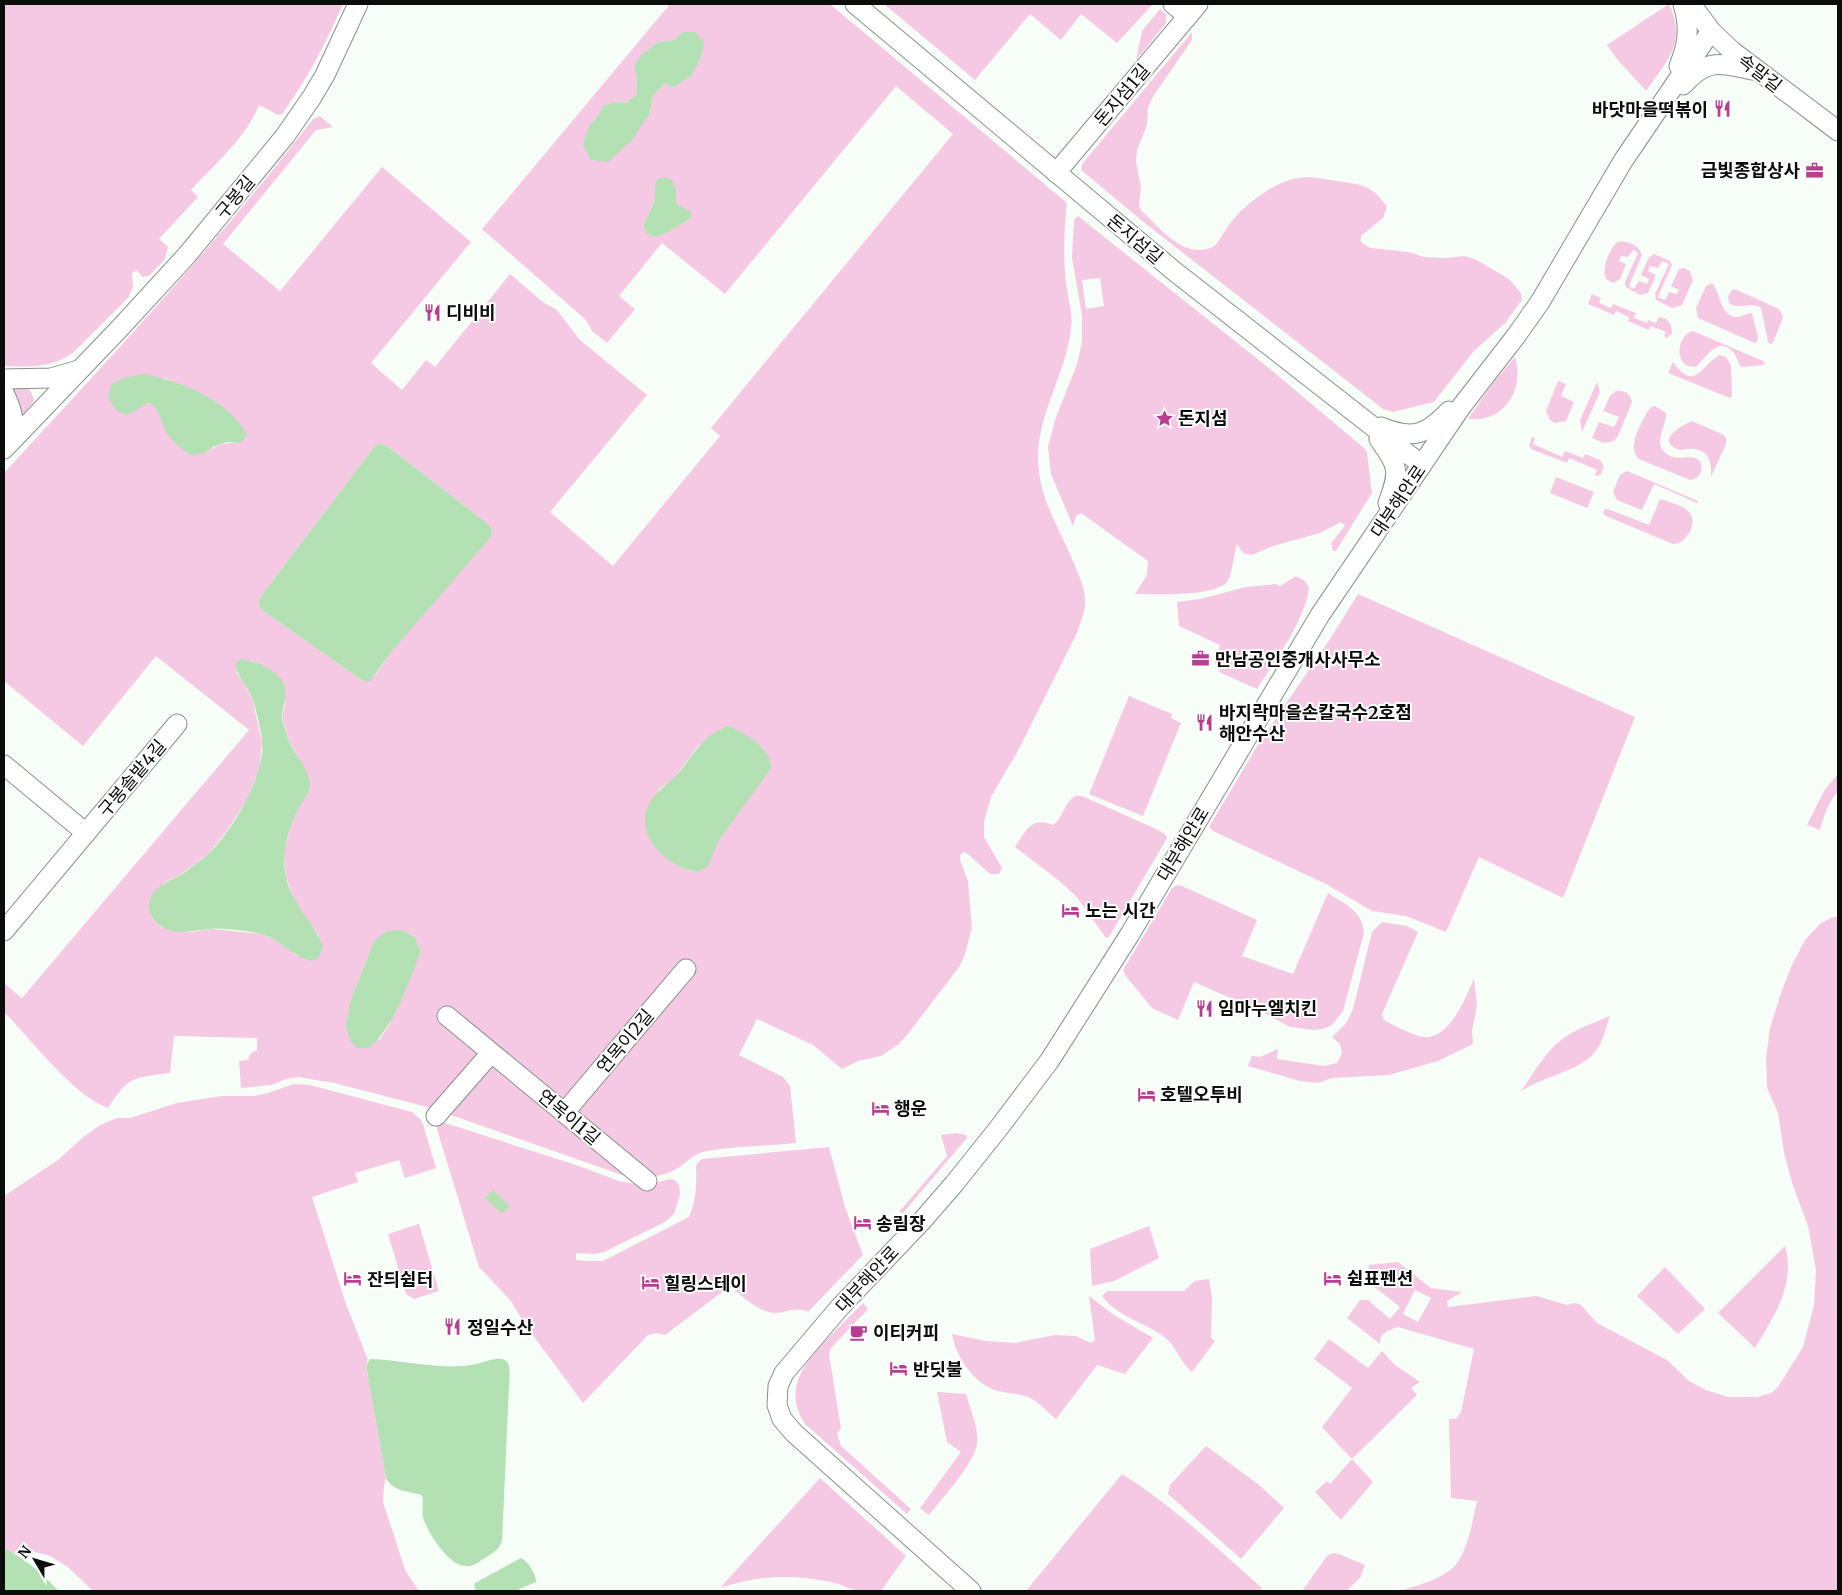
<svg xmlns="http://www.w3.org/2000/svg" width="1842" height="1595" font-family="Merriweather,'Noto Sans KR',serif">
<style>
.green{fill:#f5c9e3;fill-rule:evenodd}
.water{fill:#b4e1b4}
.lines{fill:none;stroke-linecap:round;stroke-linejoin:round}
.minor-casing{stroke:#8a8f8a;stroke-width:21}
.minor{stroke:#fff;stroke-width:19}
.labels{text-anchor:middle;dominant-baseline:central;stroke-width:4;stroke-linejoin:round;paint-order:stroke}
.street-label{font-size:18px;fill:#0b0d0b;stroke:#fff}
.poi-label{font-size:18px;font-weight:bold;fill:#0b0d0b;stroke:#fff;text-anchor:start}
</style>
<rect width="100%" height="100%" fill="#f7fdf7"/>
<g class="green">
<path d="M4,4h339c-17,39 -36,76 -61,110l-4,1 -19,-10c-13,33 -44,59 -68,85l7,7 -39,42 9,8 -3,12 -16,17 -7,1 -5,-7 -5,3 1,14 -5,11 -54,54c-21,16 -45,15 -70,14z"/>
<path d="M670,4h160l237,199c-3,27 -4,53 -1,80 2,15 7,30 5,45 -5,49 -39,93 -32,144 4,35 26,66 38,99 4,9 8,19 8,29 1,11 -5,23 -8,33l-57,114 -29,50 -7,25v15l18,31 -3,6h-9l-22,-20 -4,-2 -4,3v5l8,21 4,47 -8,29 -5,10 -48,63 -12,14 -18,12 -23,5 -16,8 -29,-24 -56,-26 -18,36 44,22 7,9 6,57c-28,3 -62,3 -89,8 -12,2 -19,10 -29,17 -16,10 -38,11 -56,7l-191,-67 -97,-25 -36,-6 -12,2 -15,6 -30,3 -2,-27 9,-1 2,-6 7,-4v-12l-83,-2 -4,37c-36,5 -41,2 -62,35 -37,-14 -75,-67 -104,-96v-29l18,15 227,-268 -93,-74 -73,90 -79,-65v-208c106,-115 213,-229 309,-354l7,-3 13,11 -17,3 -93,114 57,47 102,-124 89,75 -100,121 31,27 24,-30 9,7 75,-93 34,29 12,6 24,31 67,55 -97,117 63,54 107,-130 -9,-8 242,-294 -57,-48 -171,208 -63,-51 -43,53 16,13 -28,34 -15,-12 -6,-11 -104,-91zM674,40v47l-10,-3 -11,12 -4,19 -60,11 9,-10 5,-10 10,-4 13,1 11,-9v-15l-2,-13 6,-11 17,-13zM676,189l-1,14 15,16 -24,14 -11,4 -8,-3 -4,-8 12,-26zM164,378l45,20 31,45c-14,-1 -24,2 -35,10l-39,-22 -8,-22 -8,-6 -9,2zM380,443l7,3 101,78 4,6 -99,120 -18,25 -12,6 -101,-71 -4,-7 3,-7 113,-149zM251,660l16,8 13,11 5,25 -3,13 7,24 11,19 -2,49 -8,19 -6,25 2,23 8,25 25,35 -22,20 -14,-12 -21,-10 -49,-5 -23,3 -29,-5 -9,-9 -3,-10 15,-25 20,-11 23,-17 20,-24 20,-32 12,-29 3,-27 -10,-45 -8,-15 -8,-11zM730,727l34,21 -34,77 -33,47 -15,-4 -15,-11 -9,-67 16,-12 24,-32zM402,930l13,8 6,13 -33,76 -9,13 -29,-38 24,-61z"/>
<path d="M884,4h269l-36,39 -36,-29 -20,26 -31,-26 -55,66z"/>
<path d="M1669,4c18,38 -1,56 -23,87l-29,-32 -10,-14z"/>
<path d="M1160,9l6,5v9l-30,37 6,-29z"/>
<path d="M1192,32v8l-38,55 -6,12 -1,18 -10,25 -1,12 5,26 -2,16 2,6c15,14 36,41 59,40 17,-1 17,-8 25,-19 4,-7 11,-15 17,-21 14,-13 36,-29 56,-32 12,-2 25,1 38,3 24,3 37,4 51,26l-4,11 -22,18v6l9,6 39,4 15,5 22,1 18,-2 11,3 34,20 12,14 1,7 -17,23 -32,29 -39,50 -41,10 -10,-3 -237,-185 -65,-54 1,-6z"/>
<path d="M1078,216l192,153 94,79 3,4 5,41 -36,58h-3l-2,-8 14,-17 -4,-4 -21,11 -47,13 -21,9 -9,-2 -6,-9c-3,10 -5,32 -10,38 -13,15 -72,12 -92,12l12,-19 1,-14 -67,-48 -5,3 -3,10 -22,-52 -3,-27 7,-27 22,-56 5,-22v-27l-10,-57 2,-38zM1100,278l4,28 -18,3 -4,-29z"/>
<path d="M1617,242c10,-2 22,3 25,13l-13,31 5,3 5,-8 8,3 2,-5 -8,-4 8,-18 5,-3 16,7 2,4 -14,32 7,3 4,-8 8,2 2,-4 -8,-4 8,-17 6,-1 5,3 3,9 -11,25 -10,3 -16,-8 -1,-6 14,-30 -7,-3 -4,7 -8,-2 -2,5 8,4 -8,18 -8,2 -14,-8 -1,-5 13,-29 -5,-3 -5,7 -7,-1 -2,5 7,3 -6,15 -7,4 -7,-4c-5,-11 3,-28 11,-37z"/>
<path d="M1712,283c9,10 8,34 25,34 5,0 9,-4 15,-4l6,24 -1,5 -2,1 -57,-25 -2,-10 10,-22z"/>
<path d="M1735,289l44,20 4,7 -1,4 -9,23 -3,1 -2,-2 -7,-34c-9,-8 -22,3 -32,-5l-1,-6 4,-7z"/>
<path d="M1592,294l9,4 -2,5 12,5 2,-4 23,9 -2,5 13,5 1,-3 8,3 3,-6 7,2 5,6 1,8 -5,5 -3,-2 2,-4 -15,-6 -2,4 -21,-9 1,-4 -13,-6 -2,4 -26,-11z"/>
<path d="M1693,331l70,30 2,2 -1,2 -22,2c-5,-3 -4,-9 -8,-14 -16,-18 -27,4 -37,13 -21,6 -24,-29 -4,-35z"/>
<path d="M1720,355l6,2 5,8 1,30 -2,3 -62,-25 5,-11c23,32 29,1 47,-7z"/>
<path d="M1515,357c10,33 -11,66 -47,62l23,-33z"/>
<path d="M1558,381l8,3 -5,12 13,6 -8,19 -11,2 -5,-3 -4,-9z"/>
<path d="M1597,382l3,10 -18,40 -2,-12z"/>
<path d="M9,386l19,1 5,9 1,5 -11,13 -3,1z"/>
<path d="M1616,391c9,-1 14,2 16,11l-14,34 -4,5 -10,2 -12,-5 7,-16 15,5 5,-10 -16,-6 7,-15z"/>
<path d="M1655,406l11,7c1,14 -16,32 4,43 11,5 21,-3 30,5 4,9 0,18 -10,19l-51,-21c-13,-13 2,-34 8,-47l4,-5z"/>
<path d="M1692,421l32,14 2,4v5l-15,33c2,-23 -9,-32 -31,-27 -26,-9 1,-24 12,-29z"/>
<path d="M1532,437l3,1 -2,6 29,13 3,-6 18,7 2,-4 15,6 4,7 -3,7 -4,2 -2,-1 2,-5 -28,-12 -2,5 -36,-14 -2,-4z"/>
<path d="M1627,471l71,30 -1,2 -43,-19 -12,26 -25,-10 -4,-8 7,-17z"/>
<path d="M1556,477l38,15 -7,16 -37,-15z"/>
<path d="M1660,499c9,3 23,6 29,13 10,10 -3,33 -16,32l-67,-28 -3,-3 2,-4h3l41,16z"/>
<path d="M1296,576l9,5 4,6c-3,33 -35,74 -52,102l-38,-17 2,-6 -7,-3 6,-18 -41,-19 -2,-24 23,-3 46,-12 30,-3 4,2z"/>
<path d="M1358,594l277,123 -72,181 -84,-41 -33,75 -40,-16 -34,-5 -46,-27 -113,-53 -4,-4 50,-84 71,-104z"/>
<path d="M1129,696l43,18 -1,4 10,5 -38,93 -54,-22z"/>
<path d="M1838,774v17c-10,12 -14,24 -18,39l-13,-5 17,-34z"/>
<path d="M1075,796h7l74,33 9,5 2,4 -58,99 -3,1 -30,-42 -19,-17 -42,-32c11,-16 16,-31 38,-22 10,-7 11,-22 22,-29z"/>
<path d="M1177,885l5,1 75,34 -15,36 51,18 35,-81c18,12 34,17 36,40l-21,78 -11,14 -9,4 -9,1 -24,-3 -28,-15 -68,-30 -16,38 -26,-12 -27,-33 -2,-5 49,-82z"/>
<path d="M1833,917h5v674h-440c17,-5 36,-9 51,-20 18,-12 23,-49 28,-70l-26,-3 -2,-79h7l5,-7 13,-63 -76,-22c-9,3 -19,6 -18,17l-33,-26 13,-18h8l22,19 10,-12 -34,-27 3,-15 29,-3 33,26 31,4 -15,9 1,6 89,-11 30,9 8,-2 6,2 16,18 70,37 22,21 17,9 22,7h30l13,-4 7,-6 25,-40 11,-42 2,-35 -8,-44 -16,-43 -8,-31 -6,-39 -11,-25 -1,-30 4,-30 10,-32 11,-29 14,-27 16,-17zM1415,1290l16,8 -13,24 -15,-8z"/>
<path d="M1382,922l25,4 11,6 -36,82 2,6c9,5 30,16 40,17 25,3 43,-41 50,-59l3,28 -5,25 1,13 -35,17 -49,14 -57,3 -14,5 -18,-2 -52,-15 4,-10 8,1 18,-8 -1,10 47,7 13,-3 5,-10 -2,-9 -8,-7 15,-15 6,-13 19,-77z"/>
<path d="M1610,1016c-4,11 -7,27 -15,36 -15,19 -54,25 -75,40 13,-17 24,-39 41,-52 14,-11 33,-17 49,-24z"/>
<path d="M294,1084l16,1 102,27 8,7 3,5 13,44 -31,10 -6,-18 -44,13 3,9 -46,15 34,107 22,56 -2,6 20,112 -2,8 -1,16 23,70 13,19h-326l-25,-24 -18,-11 -19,-5 -17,2 -10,-5v-352l54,-36 24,-22 18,-13 17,-7h13l47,-15 45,-7h32l14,-3z"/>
<path d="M439,1121l137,44 43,16 20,4 12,-1 19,-5 5,1 4,5 1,10 -6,19 -9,8 -61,30 -10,2 -18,-1v7l13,1h14l86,-44c7,-17 8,-32 7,-50l1,-4 5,-4 127,-12 16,60 18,48 -55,57c-12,-6 -21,1 -34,1 -17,-2 -31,-16 -44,-27l-65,49 -8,-2 -9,2 -65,68 -59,-80 -13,-22 -32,-34 -43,-141v-3z"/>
<path d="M956,1133l10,2 1,3 -64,75 -4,-1 48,-56 -6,-21z"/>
<path d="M419,1224l20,67 -25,8 -8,-5 -18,-60z"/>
<path d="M1149,1226l10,32 -45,23 -22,5 -2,-37z"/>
<path d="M1785,1246c11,39 -11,70 -30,102l-37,-35z"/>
<path d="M1665,1267l40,42 -27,25 -41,-38z"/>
<path d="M1209,1279l3,19 -1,40 4,3 -23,31c-12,-10 -16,-27 -29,-36 -19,-14 -47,-20 -61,-40l5,-5h77l11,-10z"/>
<path d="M1089,1296l25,19 39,23 -28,36 -28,-9 -41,54c-9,-7 -17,-17 -28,-22 -12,-5 -27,-3 -38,-9 -19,-9 -35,-34 -38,-54l34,7 29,2 40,-8 21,1 15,7 4,-3z"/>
<path d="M863,1303l5,6 -37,39 -2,6 12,75 -4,4 4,13 70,63 -4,5 -102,-90c-23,-36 0,-62 25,-88 11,-11 22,-22 33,-33z"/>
<path d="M1329,1339l39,29 14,-17 13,14 25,17 -9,6 6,7 -65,64 21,23 -32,38 -26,-28 12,-11 3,3 22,-25 -30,-32 30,-39 -38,-29z"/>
<path d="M937,1392l29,2c4,15 13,34 11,50 -2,18 -36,56 -48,71l-9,-7 41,-56 -14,-10z"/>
<path d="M1206,1446l52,38 26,24 -43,51 -73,-65 2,-9z"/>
<path d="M1122,1474c51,32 95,74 140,114l-3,3h-233z"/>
<path d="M820,1478l86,78 -25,35c-7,0 -14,1 -20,0 -10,-1 -20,-7 -30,-9 -39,-8 -73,-7 -111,6z"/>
<path d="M1333,1553l6,1 26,11 -5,13 -14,13h-44l25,-35z"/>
</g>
<g class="water">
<path d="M683,32h12l9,10 -3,15 -9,18 -18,12 -10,-3 -11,12 -4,19 -17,25 -24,22 -17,-2 -8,-15 6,-19 9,-10 5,-10 10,-4 13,1 11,-9v-15l-3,-13 7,-11 17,-13 16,-2z"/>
<path d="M662,177l9,2 5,10v15l15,8 -1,7 -24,14 -11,4 -8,-3 -4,-8 12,-26v-14l2,-6z"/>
<path d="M144,374c38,8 84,25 103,61l-7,8 -13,-1 -14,5 -8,6 -14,2c-10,-6 -20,-14 -26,-25 -5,-11 -5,-20 -15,-27 -10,2 -14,9 -24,12l-10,-5 -8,-13 4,-13 11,-6z"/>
<path d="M380,443l7,3 101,78 4,6 -2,8 -97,112 -23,31h-7l-101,-71 -4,-7 3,-7 113,-149z"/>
<path d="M241,659c13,1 31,9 40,20 9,12 2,24 1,37 0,6 4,15 6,22 5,17 26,33 21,52 -2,7 -8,13 -11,20 -10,20 -17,43 -12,66 5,28 27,45 37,70l-4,11 -8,4c-5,-2 -10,-3 -14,-6 -12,-7 -21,-17 -36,-21 -13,-3 -36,-6 -49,-5 -21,1 -41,9 -57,-8 -3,-3 -6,-9 -6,-14 0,-20 22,-26 36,-35 7,-5 14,-11 21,-16 25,-22 59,-80 56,-114 0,-8 -7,-36 -10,-44 -4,-12 -15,-21 -17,-34z"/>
<path d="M730,726c17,10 41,20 41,42l-53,74 -10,24 -11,6c-4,-2 -10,-2 -14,-4 -24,-10 -48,-37 -34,-64 7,-14 21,-21 31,-33 14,-18 26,-39 50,-45z"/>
<path d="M402,930l13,8 6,13c-13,32 -26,75 -52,97h-12l-7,-8 -4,-13 4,-25 24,-61 13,-10z"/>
<path d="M493,1190l17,16 -8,8 -17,-16z"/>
<path d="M370,1359c34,1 67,11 101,6 8,-1 24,-8 31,-6 11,2 7,19 7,27l-7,155c-3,9 -10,13 -19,18 -5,4 -11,8 -18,7 -16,0 -38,-34 -42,-49 -1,-6 0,-13 0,-19l-2,-3c-12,-4 -28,-3 -35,-17l-20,-112z"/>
<path d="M4,1548c21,10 38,26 55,43h-55z"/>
<path d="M521,1558c7,3 15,16 15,24l-21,9h-39l-2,-5 1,-3z"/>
</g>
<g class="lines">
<defs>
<g id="minor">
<path d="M855,4l319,267 248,194"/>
<path d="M1173,4l15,12"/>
<path d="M1691,4l20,27 21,20 106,80"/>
<path d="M1679,66c9,-22 11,-39 4,-62"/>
<path d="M1683,85c24,-27 37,-22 69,-15"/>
<path d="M1056,173l142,-169"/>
<path d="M4,379l47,-1 28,-8"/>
<path d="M4,393c8,16 12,30 7,47"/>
<path d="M1381,427c32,13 45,8 68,-16"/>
<path d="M1379,439c20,29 21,31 9,64"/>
<path d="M4,449l116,-121 67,-73 98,-119 27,-39 13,-22 33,-71"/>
<path d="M4,765l82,68"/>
<path d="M4,931l173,-207"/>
<path d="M447,1016l200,165"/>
<path d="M564,1113l122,-144"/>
<path d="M436,1116l55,-63"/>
<path d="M971,1591l-177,-158 -12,-14 -5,-14 1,-19 6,-13 56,-66 81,-85 33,-38 44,-55 52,-69 80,-126 190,-319 141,-208 55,-71 24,-34 83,-141 88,-130"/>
</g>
</defs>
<use href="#minor" class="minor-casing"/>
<use href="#minor" class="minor"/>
</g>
<defs>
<symbol id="restaurant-bare" viewBox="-9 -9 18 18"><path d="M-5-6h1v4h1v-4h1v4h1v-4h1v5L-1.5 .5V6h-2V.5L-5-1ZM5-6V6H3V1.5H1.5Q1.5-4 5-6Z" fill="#b73d90" stroke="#fff" stroke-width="2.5" paint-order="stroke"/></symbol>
<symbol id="office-bare" viewBox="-9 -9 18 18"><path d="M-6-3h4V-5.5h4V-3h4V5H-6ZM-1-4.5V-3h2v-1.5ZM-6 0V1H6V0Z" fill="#b73d90" stroke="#fff" stroke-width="2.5" paint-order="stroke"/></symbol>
<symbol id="sight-bare" viewBox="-9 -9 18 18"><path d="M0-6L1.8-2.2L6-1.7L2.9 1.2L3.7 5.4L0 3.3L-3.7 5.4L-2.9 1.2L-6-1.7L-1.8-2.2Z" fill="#b73d90" stroke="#fff" stroke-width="2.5" paint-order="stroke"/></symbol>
<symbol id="hotel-bare" viewBox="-9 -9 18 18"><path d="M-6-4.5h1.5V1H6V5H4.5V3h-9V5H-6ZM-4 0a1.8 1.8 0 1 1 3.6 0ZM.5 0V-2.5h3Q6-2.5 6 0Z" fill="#b73d90" stroke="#fff" stroke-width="2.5" paint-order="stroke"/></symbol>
<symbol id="cafe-bare" viewBox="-9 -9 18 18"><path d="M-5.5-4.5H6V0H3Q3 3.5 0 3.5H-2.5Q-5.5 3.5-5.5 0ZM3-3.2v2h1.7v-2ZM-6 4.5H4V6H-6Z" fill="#b73d90" stroke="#fff" stroke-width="2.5" paint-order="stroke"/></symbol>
</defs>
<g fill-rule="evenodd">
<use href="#restaurant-bare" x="1710" y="96" width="25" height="25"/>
<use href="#office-bare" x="1802" y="158" width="25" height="25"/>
<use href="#restaurant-bare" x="420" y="300" width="25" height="25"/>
<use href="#sight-bare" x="1152" y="406" width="25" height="25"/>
<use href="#office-bare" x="1188" y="646" width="25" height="25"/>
<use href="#restaurant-bare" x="1192" y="710" width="25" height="25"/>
<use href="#hotel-bare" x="1058" y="898" width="25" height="25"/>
<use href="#restaurant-bare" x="1192" y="996" width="25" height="25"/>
<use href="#hotel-bare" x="1134" y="1082" width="25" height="25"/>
<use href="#hotel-bare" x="868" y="1096" width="25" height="25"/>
<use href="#hotel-bare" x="850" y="1210" width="25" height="25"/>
<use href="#hotel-bare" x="1320" y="1266" width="25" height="25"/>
<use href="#hotel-bare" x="340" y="1266" width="25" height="25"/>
<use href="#hotel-bare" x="638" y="1270" width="25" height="25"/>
<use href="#restaurant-bare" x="440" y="1314" width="25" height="25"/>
<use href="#cafe-bare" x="846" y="1320" width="25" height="25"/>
<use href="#hotel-bare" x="886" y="1356" width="25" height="25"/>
</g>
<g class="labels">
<g class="street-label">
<text transform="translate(1760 73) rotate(38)">속말길</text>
<text transform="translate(1122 95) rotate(-50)">돈지섬1길</text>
<text transform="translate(235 197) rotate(-50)">구봉길</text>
<text transform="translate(1135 239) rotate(40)">돈지섬길</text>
<text transform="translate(1398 501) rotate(-56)">대부해안로</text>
<text transform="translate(132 778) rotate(-50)">구봉솔밭4길</text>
<text transform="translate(1183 844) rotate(-59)">대부해안로</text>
<text transform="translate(625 1041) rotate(-50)">연목이2길</text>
<text transform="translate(569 1117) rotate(40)">연목이1길</text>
<text transform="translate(867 1279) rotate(-47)">대부해안로</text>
</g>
<g class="poi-label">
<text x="1708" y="109" text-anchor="end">바닷마을떡볶이</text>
<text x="1800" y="170" text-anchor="end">금빛종합상사</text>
<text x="446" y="312">디비비</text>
<text x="1178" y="418">돈지섬</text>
<text x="1215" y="659">만남공인중개사사무소</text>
<text x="1219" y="712">바지락마을손칼국수2호점<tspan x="1219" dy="21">해안수산</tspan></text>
<text x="1085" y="910">노는 시간</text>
<text x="1218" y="1008">임마누엘치킨</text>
<text x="1160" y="1094">호텔오투비</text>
<text x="894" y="1108">행운</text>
<text x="876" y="1223">송림장</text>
<text x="1347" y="1278">쉼표펜션</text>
<text x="367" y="1279">잔듸쉼터</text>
<text x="664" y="1283">힐링스테이</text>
<text x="467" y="1327">정일수산</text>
<text x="873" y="1332">이티커피</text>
<text x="913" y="1369">반딧불</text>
</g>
</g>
<rect width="1842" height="1595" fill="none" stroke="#0b0d0b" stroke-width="10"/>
<g transform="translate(35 1560) rotate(308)" stroke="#ffffff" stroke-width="4" paint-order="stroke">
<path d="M0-4L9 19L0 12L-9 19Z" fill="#0b0d0b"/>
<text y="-8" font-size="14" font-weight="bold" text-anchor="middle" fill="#0b0d0b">N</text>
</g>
</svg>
